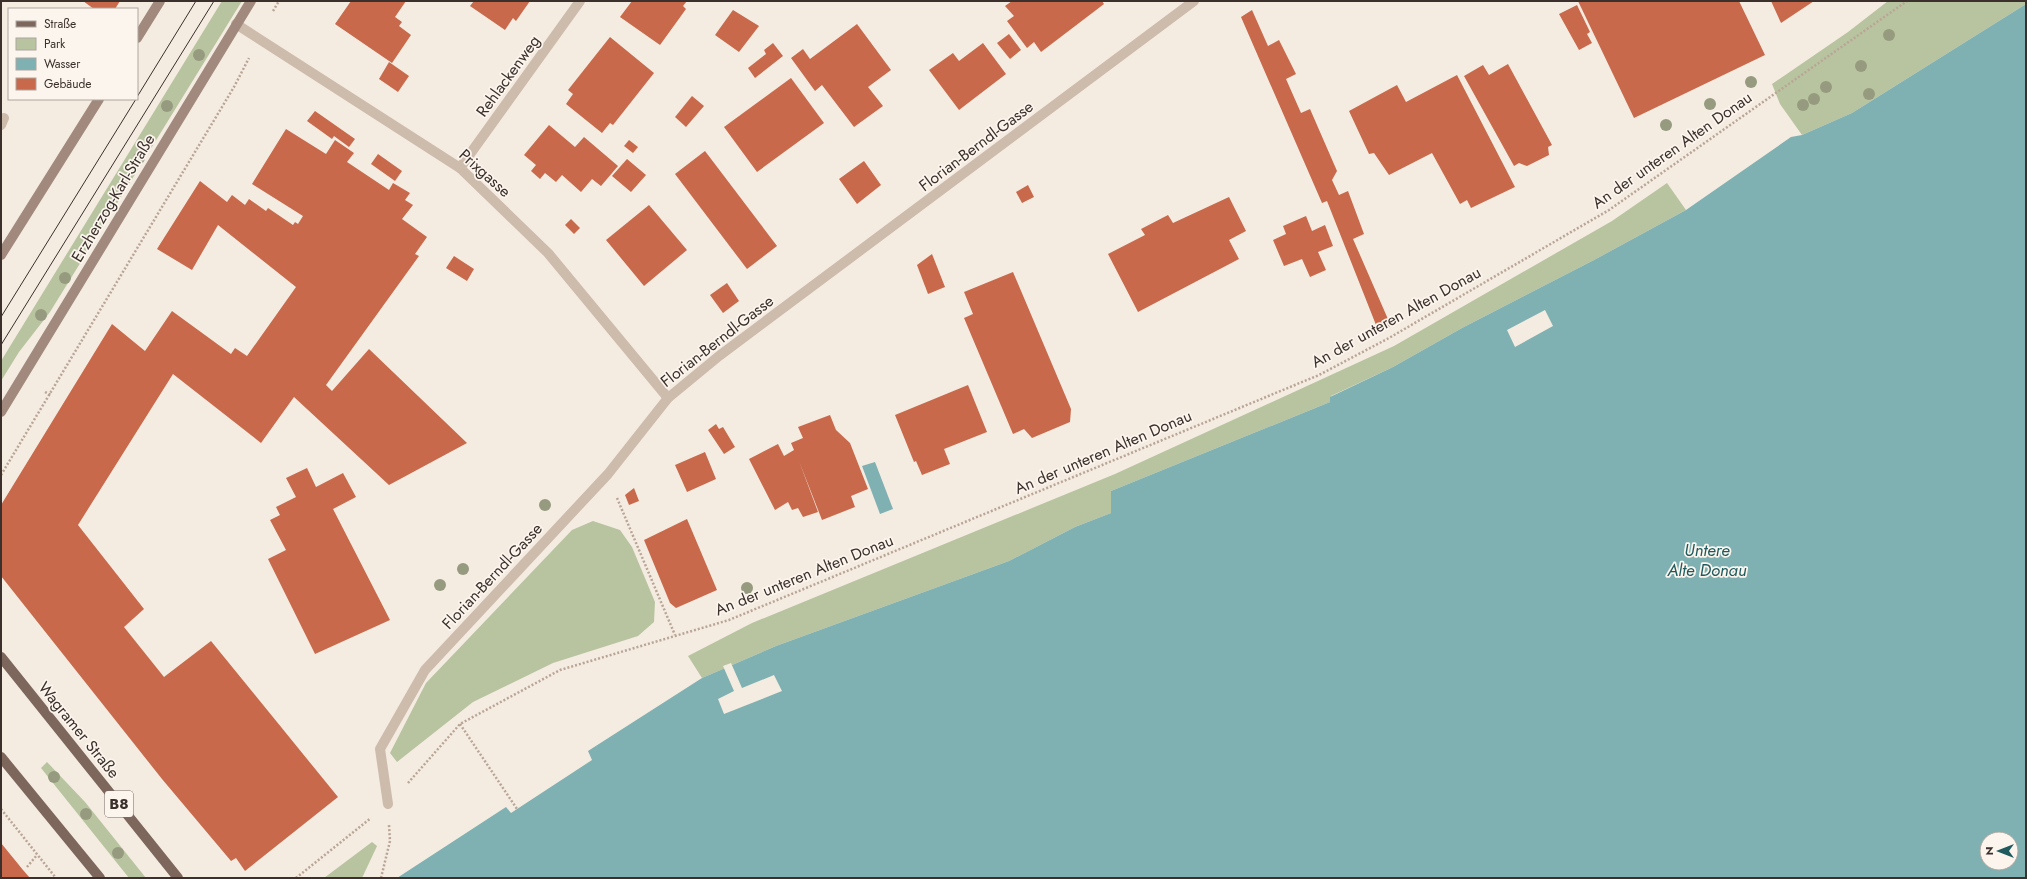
<svg xmlns="http://www.w3.org/2000/svg" width="2027" height="879" font-family="Jost,sans-serif">
<style>
.green{fill:#b8c4a0}
.water{fill:#7fb0b2;fill-rule:evenodd}
.pier{fill:#f4ebe1}
.building{fill:#c8694b}
.lines{fill:none;stroke-linecap:round;stroke-linejoin:round}
.path{stroke:#b9a596;stroke-width:2.5;stroke-dasharray:2 2;stroke-linecap:butt}
.lane{stroke:#cdbbac;stroke-width:10}
.street{stroke:#cdbbac;stroke-width:10}
.secondary{stroke:#a18a7d;stroke-width:10}
.primary{stroke:#7d675c;stroke-width:10}
.tram{stroke:#3b302b;stroke-width:1}
.tree{fill:#969b7f}
.labels{text-anchor:middle;dominant-baseline:central;stroke-width:3.5;stroke-linejoin:round;paint-order:stroke}
.shield{fill:#fbf5ee;stroke:#756b66;stroke-width:1}
.shield-label{font-size:15px;font-weight:bold;fill:#3b302b}
.street-label{font-size:16px;fill:#3b302b;stroke:#fbf5ee}
.water-label{font-size:17px;font-style:italic;fill:#1f5a5e;stroke:#fbf5ee}
</style>
<rect width="100%" height="100%" fill="#f4ebe1"/>
<g class="green">
<path d="M222,1h20l-192,311 -31,40 -18,29v-20z"/>
<path d="M1888,1h138v3l-174,109 -50,22 -22,-31 -8,-20 76,-52z"/>
<path d="M1667,183l19,27 -92,50 -132,68 -69,39 -62,29 -1,6 -219,89v22l-36,14 -66,34 -233,85 -74,32 -14,-22 64,-33 363,-149 279,-128 218,-125z"/>
<path d="M593,521l27,9 12,17 23,55 -1,20 -16,14 -85,27 -80,39 -76,60 -7,-9 36,-70 146,-153z"/>
<path d="M47,762l38,40 61,76h-17l-88,-110z"/>
<path d="M372,842l5,4 -15,32h-38z"/>
</g>
<g class="water">
<path d="M2026,4v874h-1629l109,-71 5,6 81,-53 -4,-9 114,-73 74,-32 233,-85 66,-34 36,-14v-22l219,-89v-5l63,-30 69,-39 132,-68 92,-50 105,-73 11,-2 50,-22zM1987,839h24v24h-24z"/>
<path d="M875,462l18,47 -13,5 -18,-48z"/>
</g>
<g class="pier">
<path d="M1545,310l8,16 -38,21 -8,-17z"/>
<path d="M731,663l11,25 32,-13 8,16 -58,23 -6,-15 16,-8 -11,-25z"/>
</g>
<g class="building">
<path d="M83,1h37l-5,8h-21z"/>
<path d="M351,1h55l-11,16 7,5 -3,4 12,9 -19,28 -57,-39z"/>
<path d="M474,1h56l-14,20 -3,-3 -8,12 -35,-24z"/>
<path d="M632,1h55l-4,5 3,3 -26,36 -40,-28z"/>
<path d="M1012,1h90l2,3 -63,48 -7,-10 -7,6 -20,-27 7,-5 -9,-10z"/>
<path d="M1578,1h161l26,54 -131,63z"/>
<path d="M1771,1h43l-33,22z"/>
<path d="M1577,5l13,27 -3,2 5,9 -13,7 -20,-36z"/>
<path d="M733,10l26,16 -20,26 -24,-17z"/>
<path d="M1252,10l16,36 11,-6 17,34 -10,5 15,34 9,-4 27,62 -5,9 7,15 9,-4 16,43 -11,5 38,87 -13,4 -51,-129 -5,2 -81,-186z"/>
<path d="M857,24l34,46 -23,17 15,19 -29,21 -32,-42 -7,6 -24,-33 12,-9 7,10z"/>
<path d="M1009,34l12,16 -11,9 -13,-16z"/>
<path d="M610,37l44,36 -41,52 -3,-2 -8,10 -36,-29 7,-10 -5,-4z"/>
<path d="M773,43l10,13 -28,22 -7,-10 18,-14 -2,-4z"/>
<path d="M983,43l23,31 -47,36 -30,-40 24,-17 6,8z"/>
<path d="M389,62l20,14 -11,16 -19,-13z"/>
<path d="M1508,64l44,81 -4,2 1,8 -22,11 -8,-3 -5,3 -50,-90 19,-11 6,10z"/>
<path d="M1457,75l58,112 -44,21 -4,-8 -7,4 -28,-51 -43,22 -15,-22 -5,1 -20,-43 48,-26 9,17z"/>
<path d="M791,78l33,45 -67,49 -33,-45z"/>
<path d="M692,96l12,10 -18,21 -11,-10z"/>
<path d="M315,111l40,28 -6,8 -15,-11 -2,3 -25,-18z"/>
<path d="M549,125l26,22 9,-10 34,29 -17,20 -9,-7 -11,13 -19,-17 -6,7 -11,-9 -5,6 -9,-8 5,-6 -12,-10z"/>
<path d="M286,129l40,25 9,-14 19,13 -7,9 42,28 4,-7 17,10 -5,7 8,5 -11,14 25,18 -12,17 4,2 -93,129 6,6 37,-42 98,94 -78,42 -95,-88 -33,46 -88,-69 -95,151 66,84 -20,18 40,50 47,-36 127,156 -93,74 -9,-13 -5,3 -69,-82 -161,-203v-71l111,-181 33,27 27,-40 59,43 4,-6 12,8 49,-69 -78,-62 -26,45 -35,-21 43,-68 27,21 5,-7 13,10 4,-6 17,12 2,-3 25,17 2,-3 3,2 5,-8 -51,-32z"/>
<path d="M629,140l9,7 -5,6 -9,-7z"/>
<path d="M705,151l72,95 -30,23 -72,-95z"/>
<path d="M378,154l24,17 -7,10 -24,-17z"/>
<path d="M627,159l19,16 -15,17 -19,-16z"/>
<path d="M864,161l17,24 -24,19 -18,-25z"/>
<path d="M1028,185l6,12 -12,6 -6,-11z"/>
<path d="M1229,197l17,34 -17,9 10,19 -101,53 -30,-58 37,-19 -4,-6 27,-14 5,8z"/>
<path d="M649,205l38,45 -43,36 -38,-46z"/>
<path d="M1306,216l6,15 13,-6 8,21 -15,6 8,18 -16,7 -8,-18 -18,7 -11,-26 13,-6 -3,-8z"/>
<path d="M571,219l9,9 -6,6 -9,-9z"/>
<path d="M932,254l13,33 -17,7 -11,-29z"/>
<path d="M454,256l20,13 -7,12 -21,-13z"/>
<path d="M1013,272l58,137 -1,13 -38,16 -8,-9 -11,5 -49,-116 9,-4 -9,-22z"/>
<path d="M727,283l12,18 -16,12 -13,-18z"/>
<path d="M968,385l19,47 -43,17 6,15 -28,11 -6,-14 -2,1 -19,-47z"/>
<path d="M830,415l6,15 14,13 18,46 -17,7 4,11 -33,13 -23,-59 19,51 -15,5 -5,-9 -6,2 -4,-8 -13,8 -26,-51 29,-15 6,12 10,-6 -3,-7 12,-5 -5,-11z"/>
<path d="M716,424l3,5 4,-2 12,20 -11,7 -16,-24z"/>
<path d="M705,452l11,27 -29,13 -12,-27z"/>
<path d="M307,468l9,19 27,-14 13,24 -23,12 57,111 -75,34 -47,-95 18,-9 -16,-30 10,-5 -4,-8 20,-10 -10,-19z"/>
<path d="M634,488l5,13 -10,4 -4,-10z"/>
<path d="M687,519l30,71 -41,18 -6,-5 -26,-63z"/>
<path d="M1,843l22,27 7,8h-29z"/>
</g>
<g class="lines">
<g class="path">
<path d="M273,11l6,-10"/>
<path d="M45,392l6,3"/>
<path d="M1,475l233,-388 15,-29"/>
<path d="M617,498l58,137"/>
<path d="M460,724l57,85"/>
<path d="M408,783l52,-59 100,-54 169,-50 590,-245 70,-37 220,-128 298,-209"/>
<path d="M1,809l55,69"/>
<path d="M27,867l10,-12"/>
<path d="M296,878l75,-60"/>
<path d="M381,878l9,-37 -1,-16"/>
</g>
<path class="lane" d="M1,125l3,-7"/>
<g class="street">
<path d="M236,24l224,144 88,85 120,145"/>
<path d="M460,168l120,-167"/>
<path d="M388,804l-8,-55 45,-79 183,-196 60,-76 51,-42 475,-355"/>
</g>
<g class="secondary">
<path d="M137,38l23,-37"/>
<path d="M1,255l98,-156"/>
<path d="M1,412l250,-411"/>
</g>
<g class="primary">
<path d="M1,657l177,221"/>
<path d="M1,757l99,121"/>
</g>
<g class="tram">
<path d="M137,97l59,-96"/>
<path d="M1,317l135,-218"/>
<path d="M1,345l213,-344"/>
</g>
</g>
<g class="tree">
<circle cx="1889" cy="35" r="6"/>
<circle cx="199" cy="55" r="6"/>
<circle cx="1861" cy="66" r="6"/>
<circle cx="1751" cy="82" r="6"/>
<circle cx="1826" cy="87" r="6"/>
<circle cx="1869" cy="94" r="6"/>
<circle cx="1814" cy="99" r="6"/>
<circle cx="1710" cy="104" r="6"/>
<circle cx="1803" cy="105" r="6"/>
<circle cx="167" cy="106" r="6"/>
<circle cx="1666" cy="125" r="6"/>
<circle cx="139" cy="158" r="6"/>
<circle cx="65" cy="278" r="6"/>
<circle cx="41" cy="315" r="6"/>
<circle cx="545" cy="505" r="6"/>
<circle cx="463" cy="569" r="6"/>
<circle cx="440" cy="585" r="6"/>
<circle cx="747" cy="588" r="6"/>
<circle cx="54" cy="777" r="6"/>
<circle cx="86" cy="814" r="6"/>
<circle cx="118" cy="853" r="6"/>
</g>
<g class="labels">
<rect class="shield" x="105" y="791" width="28" height="26" rx="3"/>
<g class="shield-label">
<text x="119" y="804">B8</text>
</g>
<g class="street-label">
<text transform="translate(508 76) rotate(-54)">Rehlackenweg</text>
<text transform="translate(976 146) rotate(-37)">Florian-Berndl-Gasse</text>
<text transform="translate(1672 150) rotate(-35)">An der unteren Alten Donau</text>
<text transform="translate(485 173) rotate(42)">Prixgasse</text>
<text transform="translate(113 198) rotate(-59)">Erzherzog-Karl-Straße</text>
<text transform="translate(1396 317) rotate(-29)">An der unteren Alten Donau</text>
<text transform="translate(717 341) rotate(-38)">Florian-Berndl-Gasse</text>
<text transform="translate(1103 452) rotate(-23)">An der unteren Alten Donau</text>
<text transform="translate(804 575) rotate(-22)">An der unteren Alten Donau</text>
<text transform="translate(492 576) rotate(-47)">Florian-Berndl-Gasse</text>
<text transform="translate(79 730) rotate(51)">Wagramer Straße</text>
</g>
<g class="water-label">
<text x="1707" y="550">Untere<tspan x="1707" dy="20">Alte Donau</tspan></text>
</g>
</g>
<rect width="2027" height="879" fill="none" stroke="#3b302b" stroke-width="4"/>
<rect x="8" y="8" width="130" height="92" fill="#fbf5ee" stroke="#aea6a0"/>
<rect x="16" y="21" width="20" height="6" fill="#7d675c" stroke="#aea6a0"/>
<text x="44" y="28" font-size="12" fill="#3b302b">Straße</text>
<rect x="16" y="38" width="20" height="12" fill="#b8c4a0" stroke="#aea6a0"/>
<text x="44" y="48" font-size="12" fill="#3b302b">Park</text>
<rect x="16" y="58" width="20" height="12" fill="#7fb0b2" stroke="#aea6a0"/>
<text x="44" y="68" font-size="12" fill="#3b302b">Wasser</text>
<rect x="16" y="78" width="20" height="12" fill="#c8694b" stroke="#aea6a0"/>
<text x="44" y="88" font-size="12" fill="#3b302b">Gebäude</text>
<g transform="translate(1999 851) rotate(270)"><circle r="19" fill="#fbf5ee" stroke="#aea6a0"/>
<path d="M0-3L7 15L0 10L-7 15Z" fill="#1f5a5e"/>
<text y="-6" font-size="11" font-weight="bold" text-anchor="middle" fill="#3b302b">N</text>
</g>
</svg>
